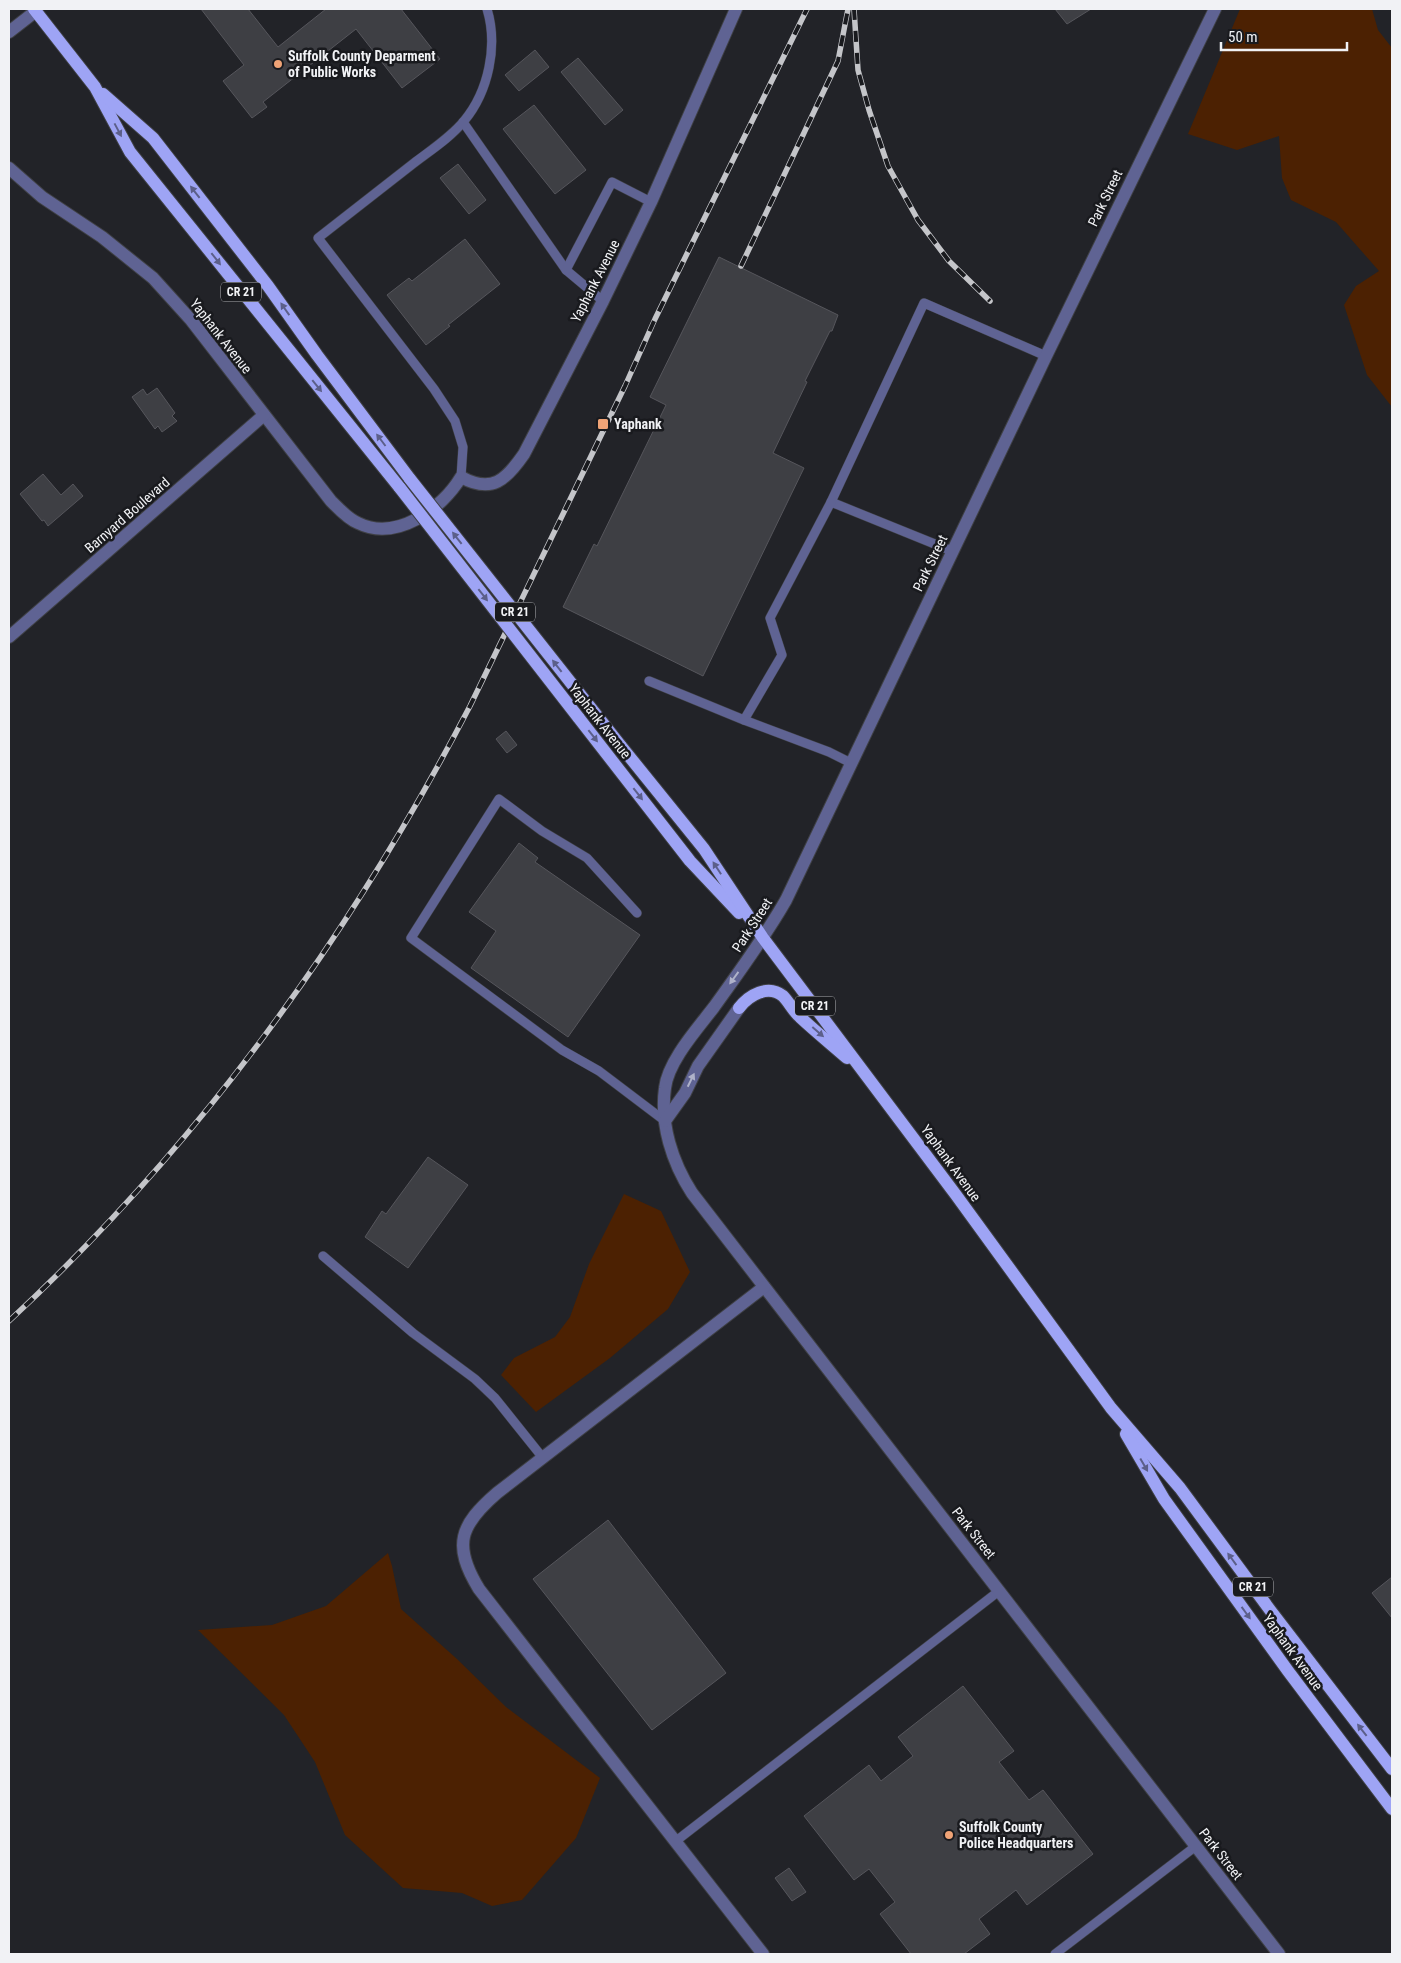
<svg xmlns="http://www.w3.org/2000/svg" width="1401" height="1963" font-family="'Roboto Condensed',sans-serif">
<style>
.green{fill:#4c2102}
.building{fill:#3e3f44;stroke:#56565c}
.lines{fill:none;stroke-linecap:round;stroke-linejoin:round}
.lane-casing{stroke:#3f4045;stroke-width:10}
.street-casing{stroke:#3f4045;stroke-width:14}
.primary-casing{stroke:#3f4045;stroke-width:14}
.lane{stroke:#5f6393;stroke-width:9}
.street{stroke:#5f6393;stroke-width:12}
.primary{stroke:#9ea4f5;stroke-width:12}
.rail-casing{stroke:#c4c5c9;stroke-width:5.5}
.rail{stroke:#191a1e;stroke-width:4;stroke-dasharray:11;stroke-linecap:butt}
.primary-bridge-casing{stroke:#3f4045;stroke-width:14;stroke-linecap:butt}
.primary-bridge{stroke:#9ea4f5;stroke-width:12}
.oneway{fill:#5c5f8a}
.oneway2{fill:#afb2c9}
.poi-dot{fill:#efa376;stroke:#191a1e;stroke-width:2}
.labels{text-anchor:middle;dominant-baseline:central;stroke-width:5;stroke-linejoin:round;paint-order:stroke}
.shield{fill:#191a1e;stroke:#b0b1b4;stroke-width:1}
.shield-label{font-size:12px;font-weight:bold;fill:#f1f2f5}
.poi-label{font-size:14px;font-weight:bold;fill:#f1f2f5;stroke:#191a1e;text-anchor:start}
.street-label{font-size:14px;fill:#f1f2f5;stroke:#191a1e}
</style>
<rect width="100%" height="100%" fill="#222328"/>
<g class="green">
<path d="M1240,9h132l6,21 14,18v359l-25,-32 -23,-70 12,-19 23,-15 -43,-49 -45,-22 -9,-22 -3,-42 -42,14 -49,-16z"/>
<path d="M624,1194l37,17 29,61 -22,37 -58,49 -74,54 -35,-37 13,-17 41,-21 15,-20 19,-53z"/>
<path d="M388,1553l4,13 9,43 56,50 49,48 94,71 -24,60 -54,62 -30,6 -30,-13 -59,-5 -58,-53 -30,-73 -31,-47 -86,-85 74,-5 54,-19z"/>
</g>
<g class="building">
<path d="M201,9h47l30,38 48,-38h75l39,50 -38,29 -46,-59 -93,73 4,5 -15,11 -29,-37 21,-16z"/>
<path d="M1055,9h36l-24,15z"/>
<path d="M535,50l14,17 -30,24 -14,-16z"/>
<path d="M578,58l45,52 -18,15 -44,-53z"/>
<path d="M534,105l52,65 -31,24 -52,-65z"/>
<path d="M458,164l28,36 -17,14 -29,-36z"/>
<path d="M465,239l35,45 -52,41 2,1 -24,19 -39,-50 22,-17 3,3z"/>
<path d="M719,257l119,58 -6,16h-2l-25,50 2,1 -34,71 31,15 -101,208 -140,-69 31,-63 3,2 69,-141 -16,-8z"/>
<path d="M157,388l18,25 -3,3 5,5 -15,11 -4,-6 -3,3 -23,-32 11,-8 4,6z"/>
<path d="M43,474l18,21 12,-11 10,12 -35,30 -4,-6 -2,1 -22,-27z"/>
<path d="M506,731l11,14 -10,8 -11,-14z"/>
<path d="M519,843l19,15 -3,4 105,73 -72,102 -97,-69 25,-37 -27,-19z"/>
<path d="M428,1157l40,28 -60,83 -43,-31 17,-26 4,3z"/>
<path d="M608,1520l118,153 -74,57 -119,-151z"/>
<path d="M1392,1577v41l-20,-25z"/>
<path d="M963,1686l51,65 -15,11 30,38 14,-10 50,64 -66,51 -11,-15 -37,29 11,15 -26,20h-53l-31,-40 15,-12 -26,-33 -15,11 -50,-64 65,-51 12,16 32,-25 -15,-19z"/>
<path d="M789,1868l17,24 -14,9 -17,-23z"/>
</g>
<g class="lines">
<defs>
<g id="lane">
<path d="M463,122l103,148 37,31"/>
<path d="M566,270l46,-88 39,20"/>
<path d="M461,477l2,-30 -8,-26 -21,-32 -116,-151c32,-25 64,-50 96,-75 17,-13 37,-26 50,-42 25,-30 34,-76 23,-112"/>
<path d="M831,502l121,49"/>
<path d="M649,681l95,39"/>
<path d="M851,763l-22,-11 -85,-32 38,-65 -12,-37 61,-116 93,-199 122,53"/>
<path d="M637,913l-50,-55 -45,-27 -43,-32 -88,139 151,112 37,21 66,50"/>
<path d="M323,1256l90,77 62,46 20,19 48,60"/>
<path d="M676,1841l323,-250"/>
<path d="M1055,1954l141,-108"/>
</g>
<g id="street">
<path d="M1215,9l-169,347 -260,544c-21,37 -47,72 -72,107 -16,21 -46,54 -49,81 -5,36 7,74 27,105l587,761"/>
<path d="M9,32l27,-21"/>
<path d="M9,168l33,29 60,40 51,41 38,42 140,181c8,8 17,18 27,22 38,19 84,-14 103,-46 31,17 45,3 63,-23l79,-153 48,-99 85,-193"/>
<path d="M9,637l255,-222"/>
<path d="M665,1121l20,-28 13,-27 41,-58"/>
<path d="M763,1954l-284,-365c-27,-44 -19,-64 18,-96l267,-206"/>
</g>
<g id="primary">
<path d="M34,9l61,78 35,65 270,336"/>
<path d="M103,94l50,44 115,148 49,69 93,124"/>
<path d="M578,717l112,144 49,52"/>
<path d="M620,745l84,104 59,89 193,257 155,213 69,80 90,122 122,159"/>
<path d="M739,1008c10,-13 29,-24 44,-12 6,6 10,15 17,21 15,14 31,27 47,41"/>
<path d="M1126,1434l38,65 124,172 104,138"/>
</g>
</defs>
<use href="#lane" class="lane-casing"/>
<use href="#street" class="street-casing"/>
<use href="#primary" class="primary-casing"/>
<use href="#lane" class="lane"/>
<use href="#street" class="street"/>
<use href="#primary" class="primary"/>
<defs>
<g id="rail">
<path d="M854,9l4,61 11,40 19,56 30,54 31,41 41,40"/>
<path d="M741,266l97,-205 10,-52"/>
<path d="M9,1321c190,-176 342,-386 461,-615l155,-320 30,-67 152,-310"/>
</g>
</defs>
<use href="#rail" class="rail-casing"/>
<use href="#rail" class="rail"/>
<defs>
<g id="primary-bridge">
<path d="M410,479l210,266"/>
<path d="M400,488l178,229"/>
</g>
</defs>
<use href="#primary-bridge" class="primary-bridge-casing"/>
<use href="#primary-bridge" class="primary-bridge"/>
</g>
<defs><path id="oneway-solid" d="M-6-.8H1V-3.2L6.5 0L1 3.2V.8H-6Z" transform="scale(1.25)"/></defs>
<g class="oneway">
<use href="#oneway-solid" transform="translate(118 130) rotate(62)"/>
<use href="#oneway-solid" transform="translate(195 192) rotate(-128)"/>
<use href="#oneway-solid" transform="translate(216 259) rotate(52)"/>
<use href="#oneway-solid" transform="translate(285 309) rotate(-125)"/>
<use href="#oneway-solid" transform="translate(317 386) rotate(51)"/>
<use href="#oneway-solid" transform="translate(381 440) rotate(-127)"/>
<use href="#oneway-solid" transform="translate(457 538) rotate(-128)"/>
<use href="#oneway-solid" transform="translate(483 595) rotate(52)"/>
<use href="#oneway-solid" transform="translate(557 666) rotate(-128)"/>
<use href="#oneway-solid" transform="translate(593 736) rotate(52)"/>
<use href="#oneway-solid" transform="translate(638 794) rotate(52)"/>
<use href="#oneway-solid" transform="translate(717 868) rotate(-123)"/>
<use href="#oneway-solid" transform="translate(818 1032) rotate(41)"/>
<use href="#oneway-solid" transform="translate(1144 1465) rotate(60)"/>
<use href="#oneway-solid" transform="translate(1232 1559) rotate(-126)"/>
<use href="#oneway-solid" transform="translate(1246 1613) rotate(54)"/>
<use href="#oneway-solid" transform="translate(1362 1730) rotate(-128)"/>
</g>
<g class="oneway2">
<use href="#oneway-solid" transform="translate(734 978) rotate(126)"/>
<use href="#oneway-solid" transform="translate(691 1080) rotate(-64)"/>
</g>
<g class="poi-dot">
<circle cx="278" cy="64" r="5"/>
<rect x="597" y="418" width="12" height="12" rx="2.5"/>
<circle cx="949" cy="1835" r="5"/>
</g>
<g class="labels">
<g class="shield">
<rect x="221" y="282.5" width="40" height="19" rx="4"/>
<rect x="495" y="602.5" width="40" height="19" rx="4"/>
<rect x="795" y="996.5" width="40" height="19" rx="4"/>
<rect x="1233" y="1577.5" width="40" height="19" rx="4"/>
</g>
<g class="shield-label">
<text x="241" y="292">CR 21</text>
<text x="515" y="612">CR 21</text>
<text x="815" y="1006">CR 21</text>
<text x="1253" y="1587">CR 21</text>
</g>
<g class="poi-label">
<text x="288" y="56">Suffolk County Deparment<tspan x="288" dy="16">of Public Works</tspan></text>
<text x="614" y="424">Yaphank</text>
<text x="959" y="1827">Suffolk County<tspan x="959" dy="16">Police Headquarters</tspan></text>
</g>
<g class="street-label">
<text transform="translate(1105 198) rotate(-64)">Park Street</text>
<text transform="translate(595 281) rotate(-63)">Yaphank Avenue</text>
<text transform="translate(221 336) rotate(52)">Yaphank Avenue</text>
<text transform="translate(127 515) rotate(-41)">Barnyard Boulevard</text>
<text transform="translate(930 563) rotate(-64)">Park Street</text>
<text transform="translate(600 721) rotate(52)">Yaphank Avenue</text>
<text transform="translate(752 925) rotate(-57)">Park Street</text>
<text transform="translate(951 1163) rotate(54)">Yaphank Avenue</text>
<text transform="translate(974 1533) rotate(52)">Park Street</text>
<text transform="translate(1293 1652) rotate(54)">Yaphank Avenue</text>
<text transform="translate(1221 1854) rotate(52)">Park Street</text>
</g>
</g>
<rect width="1401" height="1963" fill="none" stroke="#f1f2f5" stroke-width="20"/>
<path d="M1221 42v8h126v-8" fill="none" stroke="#f1f2f5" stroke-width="2.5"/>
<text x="1228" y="42" font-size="15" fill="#f1f2f5" stroke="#191a1e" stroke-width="4" paint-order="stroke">50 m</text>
</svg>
